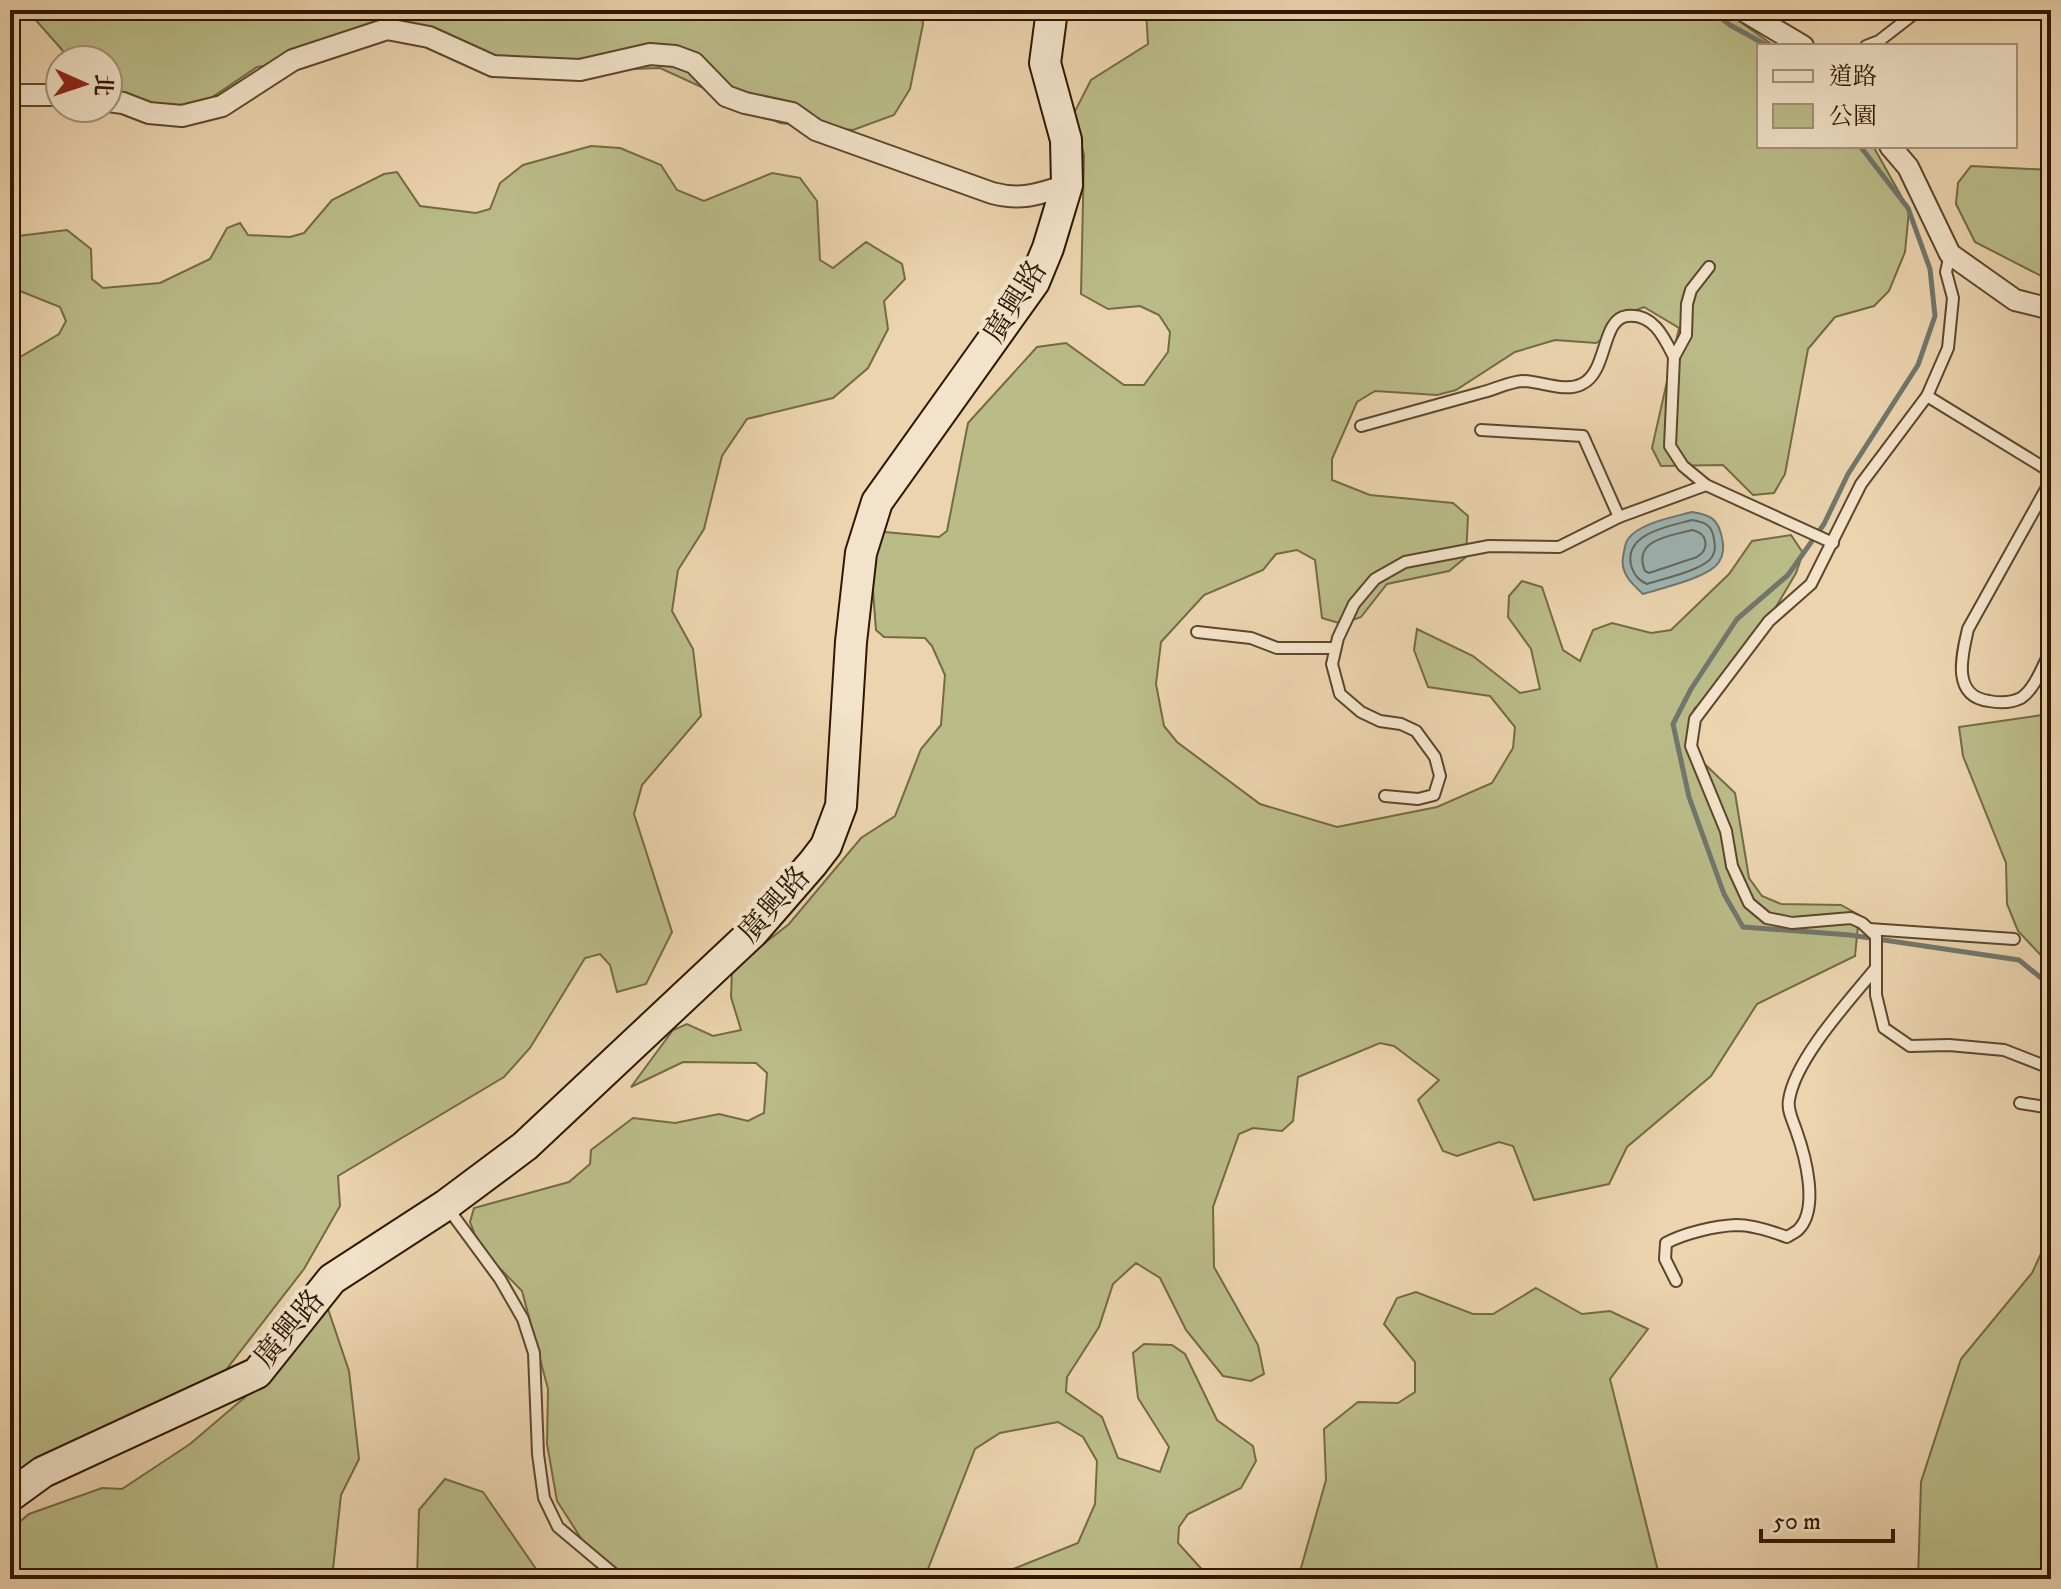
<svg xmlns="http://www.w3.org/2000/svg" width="2061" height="1589" font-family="'IM FELL DW Pica','Noto Serif TC',serif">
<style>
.green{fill:#babc88;stroke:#746a44;stroke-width:2}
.water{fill:#9db5b5;stroke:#71766d;stroke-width:2}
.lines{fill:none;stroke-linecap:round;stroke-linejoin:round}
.shore{stroke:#66665b;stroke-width:2}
.stream{stroke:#71766d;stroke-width:5}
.lane-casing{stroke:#5e462c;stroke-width:14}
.street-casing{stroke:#5e462c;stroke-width:24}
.secondary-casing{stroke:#2f1701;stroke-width:34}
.lane{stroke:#f2e3ca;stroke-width:10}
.street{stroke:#f2e3ca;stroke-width:20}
.secondary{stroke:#f2e3ca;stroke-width:30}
.labels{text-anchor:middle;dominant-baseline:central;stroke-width:8;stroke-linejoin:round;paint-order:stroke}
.street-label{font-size:30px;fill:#2f1701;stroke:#f2e3ca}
</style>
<rect width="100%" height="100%" fill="#ebd4ae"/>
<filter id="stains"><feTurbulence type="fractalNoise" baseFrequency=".0025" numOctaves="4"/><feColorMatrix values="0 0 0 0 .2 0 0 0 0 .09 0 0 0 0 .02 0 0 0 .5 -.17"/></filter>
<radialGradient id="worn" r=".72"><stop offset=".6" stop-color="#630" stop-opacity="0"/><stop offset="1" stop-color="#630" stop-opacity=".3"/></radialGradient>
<g class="green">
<path d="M16,10h905l2,14 -13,65 -16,26 -41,15 -73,-7 -120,-55 -141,5 -116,-46 -87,31 -59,9 -52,35 -43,9 -54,-21v-30h-37l-37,-42z"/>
<path d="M1146,10h578l50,36h-15v100h114l36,64 -4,42 -16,39 -15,15 -39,11 -27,32 -23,125 -11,19 -21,2 -30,-30 -62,1 -9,-18 27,-120 -35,-21 -19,7 -11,18 -18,11 -41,-3 -40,12 -59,38 -19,5 -62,-4 -18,11 -25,57v21l38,15 83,8 15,13 -2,41 -17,14 -62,13 -26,33 -19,7 -20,-6 -7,-58 -18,-10 -21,4 -13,16 -59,25 -43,47 -5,42 8,42 13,16 83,62 77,23 100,-20 55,-24 21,-35 2,-21 -25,-31 -62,-9 -14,-37 3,-21 56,27 47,37 20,-4 -9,-40 -23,-32 1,-21 13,-15 20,6 21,63 17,11 13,-31 19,-7 39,10 20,-3 58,-56 23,-33 39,-6 12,18 -7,20 -55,93 -47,43 -3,42 44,42 14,85 13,18 19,8 60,1 18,10 -4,41 -98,48 -46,72 -84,71 -18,37 -75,16 -21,-54 -14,-4 -42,14 -14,-5 -25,-51 21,-20 -45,-34 -14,-3 -82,34 -5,44 -11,10 -29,-3 -14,6 -26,73 1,60 44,78 6,29 -13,7 -28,-5 -37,-46 -26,-52 -24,-15 -23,21 -14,43 -32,50 -1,15 36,25 16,41 42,14 9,-25 -31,-49 -5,-45 11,-9 28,1 13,9 32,66 36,26 3,15 -15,27 -53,26 -9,13 -1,16 28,31v5h-196l3,-10 65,-26 17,-39 2,-43 -14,-24 -25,-15 -58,11 -25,16 -51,130h-294l-33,-16 -40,-62 -10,-57 1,-55 -26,-98 -42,-43 -10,-26 4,-14 95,-26 21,-18 1,-14 42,-32 42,5 44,-9 29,7 16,-8 3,-40 -11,-10 -73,-1 -52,25 42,-57 14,-6 26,12 28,-6 -10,-33 1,-28 57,-45 72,-86 34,-22 26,-67 20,-24 4,-50 -13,-29 -7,-8 -41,-1 -8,-7 -7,-91 5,-8 65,6 8,-6 21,-108 69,-76 29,-4 58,42h20l24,-33 2,-20 -11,-17 -19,-9 -32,3 -27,-15 3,-139 -11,-40 18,-35 57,-36z"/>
<path d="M591,146l29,2 41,17 16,25 27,11 68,-28 28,5 17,23 3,59 13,8 33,-26 36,22 3,15 -21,22 4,28 -20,39 -35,30 -86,21 -25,37 -18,73 -26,41 -6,41 21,38 8,67 -59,69 -8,29 38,118 -26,52 -29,8 -7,-27 -10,-11 -15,4 -55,90 -26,29 -166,99 2,30 -36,63 -82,106 -212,113v-1125l49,-29 7,-13 -6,-14 -50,-20v-50l57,-7 24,19 1,30 11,9 57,-5 50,-24 17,-31 13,-5 8,12 42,2 14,-4 28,-33 52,-26 13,-2 23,34 56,7 14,-4 10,-26 23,-18z"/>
<path d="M1971,166l80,4v111l-76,-39 -19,-38 2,-21z"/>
<path d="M2051,711v255l-33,-35 -11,-27 -1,-41 -43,-107 -4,-29 83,-12z"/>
<path d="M2051,1232v324l-4,23h-129l3,-97 40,-123 71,-86z"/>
<path d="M1536,1288l46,26 28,-3 38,18 -38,50 50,200h-371l12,-11 25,-88 -2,-51 34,-27 40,1 17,-11v-30l-31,-38 13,-26 19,-6 57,22h20z"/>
<path d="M327,1306l22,65 10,88 -18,36 -8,74 -8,10h-315v-49l19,-16 73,-26 20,1 68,-45 74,-63z"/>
<path d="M445,1479l38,13 60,87h-126l2,-69z"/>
</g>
<path class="water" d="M1692,512c18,3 26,6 30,26 2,8 2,16 -3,24 -10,16 -58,26 -76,32 -11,-10 -23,-21 -20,-37 1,-6 2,-14 5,-18 11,-16 46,-22 64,-27z"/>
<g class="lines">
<g class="shore">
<path d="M1692,520c13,2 20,5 22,19 1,6 2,12 -2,18 -8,13 -50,22 -65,27 -9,-4 -13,-9 -16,-19 -7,-32 39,-39 61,-45z"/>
<path d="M1692,530c16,3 18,19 5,27l-48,16 -4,-2c-13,-31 24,-35 47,-41z"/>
</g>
<g class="stream">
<path d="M1710,10l20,15 38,21"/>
<path d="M1860,146l48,62 22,61 5,47 -17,49 -70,109 -24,50 -36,51 -51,44 -46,70 -18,35 16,73 35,97 19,33 107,8 169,25 32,26"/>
</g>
<defs>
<g id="lane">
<path d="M1866,46l13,-5 36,-28"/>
<path d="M1950,254l-4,18 7,26 -5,50 -21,48 -66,88 -50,100 -42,37 -74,98 -4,27 35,85 6,35 17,37 18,15 25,5 59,-5 11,5 14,13v59l8,33 26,18 39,-1 55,5 41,16 6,5"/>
<path d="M1709,267l-18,23 -4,14 -1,31 -12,22 -4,89 13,20 23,19 127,58"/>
<path d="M1927,396l124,76"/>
<path d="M1361,426c40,-11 80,-22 119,-33 13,-3 29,-11 42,-12 19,0 43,12 60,3 26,-12 19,-65 45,-68 26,-3 37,21 47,41"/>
<path d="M1481,430l102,6 36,81"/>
<path d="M2051,480l-83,149c-6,26 -17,67 21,72 10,2 22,2 32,-3 14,-9 22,-33 30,-48"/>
<path d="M1197,632l54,6 26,10h58"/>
<path d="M1385,796l33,3 16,-4 6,-19 -5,-19 -19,-26 -15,-7 -21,-3 -19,-9 -21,-18 -8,-30 6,-26 16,-34 21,-25 30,-17 84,-16 70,1 60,-30 87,-32"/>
<path d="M1869,929l145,10"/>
<path d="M2020,1103l31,5"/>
<path d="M447,1207l53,72 23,40 11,34 4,101 6,44 14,29 56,47 9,5"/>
<path d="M1676,1281l-11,-22 1,-16c19,-10 49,-17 70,-18 17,0 35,6 51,12 4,-3 8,-4 11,-7 22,-21 7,-75 -2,-100 -3,-9 -9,-20 -7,-30 6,-41 60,-99 87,-132"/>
</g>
<g id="street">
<path d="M1742,10l61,36"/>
<path d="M10,95h50"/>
<path d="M108,101l15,2 26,10 33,3 40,-10 71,-46 94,-31 42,8 64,29 87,4 70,-16 25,2 19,7 32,33 19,7 47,10 24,17 176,63c30,8 47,1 75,-8"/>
<path d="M1890,146l18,21 42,87 65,46 36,9"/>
</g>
<path id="secondary" d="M10,1496l33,-24 214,-99 75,-94 114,-74 79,-59 228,-214 60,-69 13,-17 15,-40 10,-164 10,-89 16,-51 157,-220 14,-34 19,-63 -1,-45 -21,-77 7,-53"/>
</defs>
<use href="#lane" class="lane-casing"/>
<use href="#street" class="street-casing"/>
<use href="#secondary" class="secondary-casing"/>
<use href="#lane" class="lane"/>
<use href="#street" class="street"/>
<use href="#secondary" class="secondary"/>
</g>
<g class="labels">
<g class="street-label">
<text transform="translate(1016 302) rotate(-58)">廣興路</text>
<text transform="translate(775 905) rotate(-48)">廣興路</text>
<text transform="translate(290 1329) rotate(-50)">廣興路</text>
</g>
</g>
<rect width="2061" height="1589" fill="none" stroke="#ebd4ae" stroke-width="40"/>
<rect x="12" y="12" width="2037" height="1565" fill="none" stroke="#2f1701" stroke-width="4"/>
<rect x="20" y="20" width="2021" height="1549" fill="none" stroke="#2f1701" stroke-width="2"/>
<rect x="1757" y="44" width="260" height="104" fill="#f2e3ca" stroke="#a4917a" stroke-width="2"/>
<rect x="1773" y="70" width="40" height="12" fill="#f2e3ca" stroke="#a4917a" stroke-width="2"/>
<text x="1829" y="84" font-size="24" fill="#2f1701">道路</text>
<rect x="1773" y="104" width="40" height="24" fill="#babc88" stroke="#a4917a" stroke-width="2"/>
<text x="1829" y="124" font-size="24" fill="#2f1701">公園</text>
<g transform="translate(84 84) rotate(93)"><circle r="38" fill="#f2e3ca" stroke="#a4917a" stroke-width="2"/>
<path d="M0-6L14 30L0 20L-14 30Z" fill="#8f2418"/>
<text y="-12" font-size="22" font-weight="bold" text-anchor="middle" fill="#2f1701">北</text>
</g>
<path d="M1761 1529v12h132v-12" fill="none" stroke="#2f1701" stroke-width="4"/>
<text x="1773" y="1529" font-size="24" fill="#2f1701" stroke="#f2e3ca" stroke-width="6" paint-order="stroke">50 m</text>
<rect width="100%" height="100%" filter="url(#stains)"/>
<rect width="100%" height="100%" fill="url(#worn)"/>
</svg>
